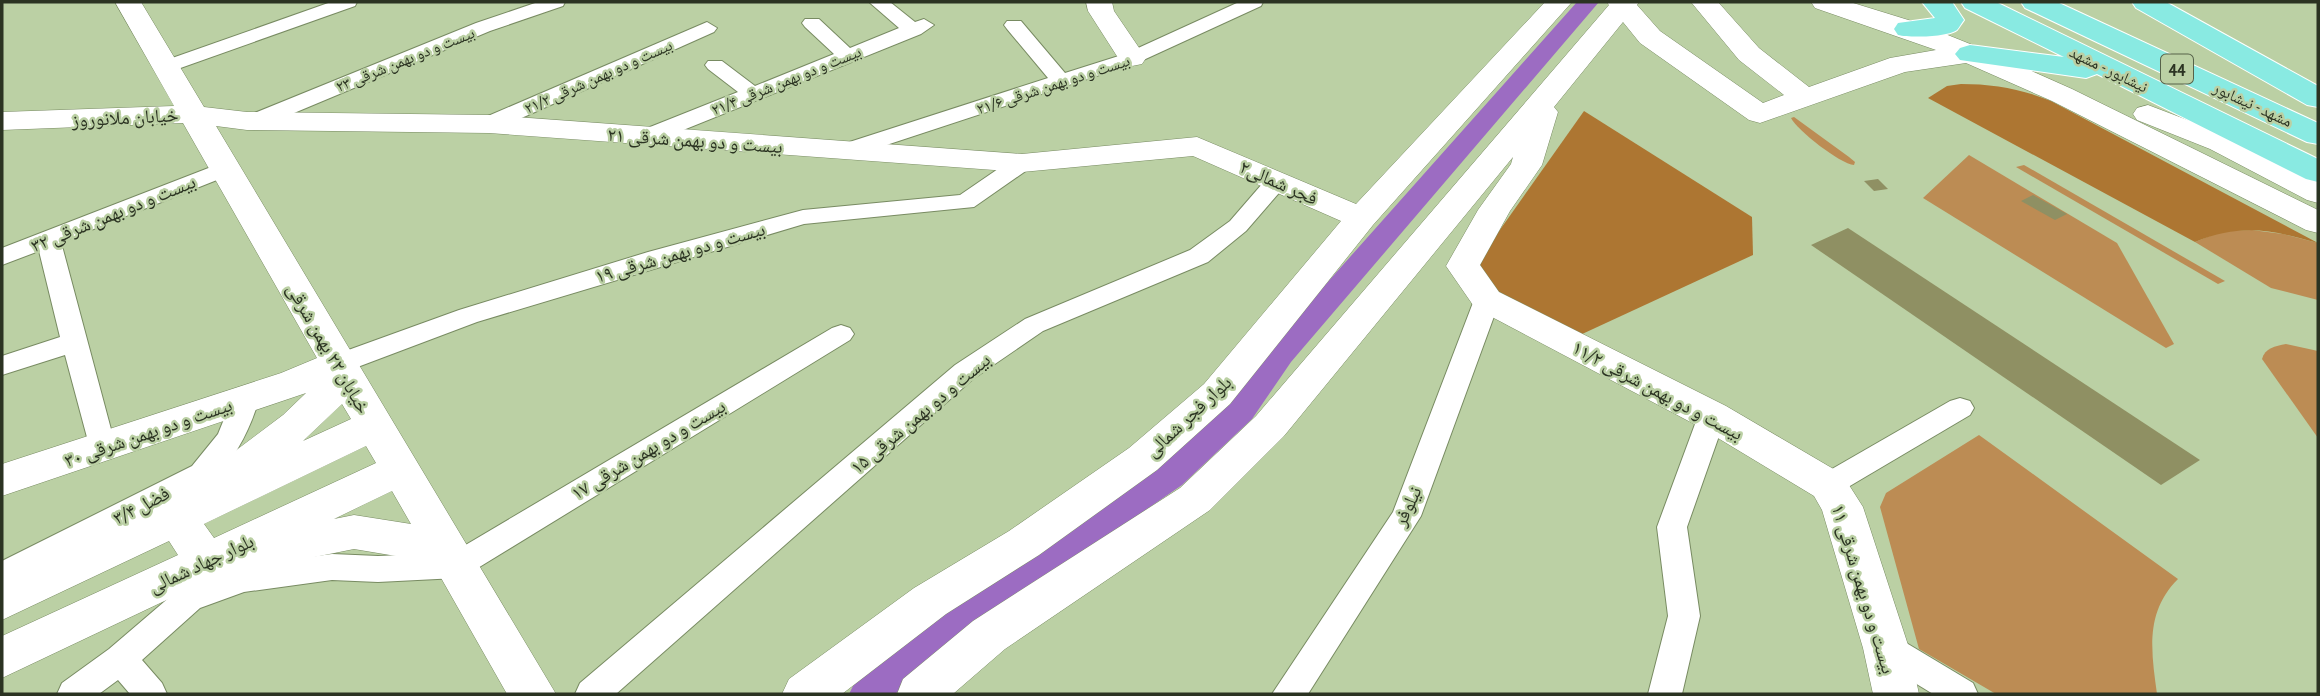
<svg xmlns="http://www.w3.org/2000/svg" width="2320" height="696" font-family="'PT Sans Narrow','Noto Naskh Arabic',sans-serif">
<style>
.green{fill:#bc8c54}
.forest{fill:#ad7632}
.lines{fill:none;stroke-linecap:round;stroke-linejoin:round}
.canal{fill:#9c6cc2;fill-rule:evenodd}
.building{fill:#8f9063}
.street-casing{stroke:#788b62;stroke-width:2}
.secondary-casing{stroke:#788b62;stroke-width:1}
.highway-casing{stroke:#fff;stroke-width:2}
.street{fill:#fff;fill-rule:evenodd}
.secondary{fill:#fff;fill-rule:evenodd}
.highway{fill:#89eae2;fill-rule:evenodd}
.labels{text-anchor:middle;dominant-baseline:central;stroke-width:5;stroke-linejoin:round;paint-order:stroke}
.far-street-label{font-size:16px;fill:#2b3322;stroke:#bbd0a4}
.shield{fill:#bbd0a4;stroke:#566249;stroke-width:2}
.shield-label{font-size:18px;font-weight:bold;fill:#2b3322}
.street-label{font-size:19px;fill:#2b3322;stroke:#bbd0a4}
</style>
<rect width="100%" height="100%" fill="#bbd0a4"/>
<g class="green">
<path d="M1794,117l55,40 6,5 -1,3c-14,-1 -57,-35 -63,-47z"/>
<path d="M1969,155l148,88 57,101 -8,4 -243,-150z"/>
<path d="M2024,165l201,116 -7,3 -202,-117z"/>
<path d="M2252,230l31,4 35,9v57l-47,-12 -76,-46 27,-11z"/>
<path d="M2286,344l32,7v87l-56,-79c3,-11 13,-13 24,-15z"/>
<path d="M1979,435l199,144c-33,33 -27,72 -21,115h-161l-77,-45 -39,-142 6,-14z"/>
</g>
<g class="forest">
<path d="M1961,84c32,0 61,5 90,17l267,142c-47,-13 -76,-20 -123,-1l-267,-144 19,-12z"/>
<path d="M1584,111l168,106 1,38 -173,80 -92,-49 -13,-21z"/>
</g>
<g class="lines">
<path class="canal" d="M1577,2h22l-308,360 -39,57 -70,66 -211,145 -76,64h-46l6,-12 90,-74 213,-141 72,-64 39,-55z"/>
</g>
<g class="building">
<path d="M1878,179l10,10 -14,2 -10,-10z"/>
<path d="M2033,195l34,19 -12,6 -34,-19z"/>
<path d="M1848,228l352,232 -39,25 -350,-240z"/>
</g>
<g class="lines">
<defs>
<g id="street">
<path d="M331,2h26l-2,4 -183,65h-14l-3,-4 3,-4z"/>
<path d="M538,2h27l-2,4 -73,25 -227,95h-16l-3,-5 3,-5 229,-93z"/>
<path d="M869,2h21l25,20 9,-3 10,6 -13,9 -265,107h-16l-3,-5 3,-5 98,-39 -30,-23 -3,-4 3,-4h14l33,25 79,-32 -29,-27 -3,-4 3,-4h14l31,29 49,-20z"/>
<path d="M1239,2h24l-2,4 -122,56 -286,94h-16l-3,-5 3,-5 211,-68 -41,-49 -3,-4 3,-4h14l44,52 60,-19z"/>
<path d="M707,22l10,6 -3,4 -217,97h-16l-3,-5 3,-5z"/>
<path d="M1022,156l8,2 3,5 -3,5 -56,39 -170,17 -327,98 -130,49 -9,2 -9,-2 -4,-7 4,-7 130,-47 189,-58 155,-42 157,-15 54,-37z"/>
<path d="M224,162l8,2 3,5 -3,5 -171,68 55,206 -4,8 -10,3 -10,-3 -27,-101 -63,20v-19l58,-19 -21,-86 -37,14v-17z"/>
<path d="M1277,174l8,2 3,5 -3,5 -39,45 -38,31 -165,69 -70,48 -357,315h-41l5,-11 375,-318 70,-46 165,-69 40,-29 39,-45z"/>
<path d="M1487,292l9,2 4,6 -79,216 -113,178h-36l121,-182 81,-212 4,-6z"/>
<path d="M841,325l9,3 4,6 -4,6 -382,234 -11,4 -79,4 -46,-2 -88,12 -44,16 -58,52 20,23 5,11h-37l-12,-14 -19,14h-42l5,-11 47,-34 69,-59 64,-24 90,-12 46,2 74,-3 380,-225z"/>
<path d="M245,389l10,3 4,7c-9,32 -24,59 -47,83l-210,106v-27l190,-95 26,-32 17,-42z"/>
<path d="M1960,398l10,3 4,7 -4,7 -132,78 -10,3 -10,-3 -5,-8 5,-8 132,-76z"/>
<path d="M1712,406l10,3 4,7 -39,111 13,89 -18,78h-34l20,-78 -11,-89 41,-111 4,-7z"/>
<path d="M1886,634l12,4 75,45 5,11h-45l-59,-36 -4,-10 4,-10z"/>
</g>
<g id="secondary">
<path d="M115,2h26l63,105 43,5 242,3 533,39 175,-17 159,67 189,-202h27l-199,223 -143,179 -73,66 -118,85 -93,59 -104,80h-60l7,-15 125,-91 95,-57 120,-83 75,-64 137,-163 -148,-65 -171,16 -533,-39 -242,-3 -31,-4 340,568h-49l-75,-132 -78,-13 -139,28 -213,101v-42l176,-81 -9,-14 -167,79v-39l159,-74 122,-92 23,-22 -304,103v-32l279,-91 36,-15 -134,-235 -181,7v-18l172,-6zM342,404l9,15 -48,22zM366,446l10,17 -162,75 -10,-14zM392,491l19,33 -57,-9 -20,4z"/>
<path d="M1086,2h26l2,9 32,47 -4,6 -10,2 -10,-2 -34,-53z"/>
<path d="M1607,2h32l-2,3 23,26 103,72 21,-8 -45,-35 -48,-58h27l41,46 50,39 81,-29 46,-8 -121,-42 -4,-6h39l68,21 62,25 92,41 246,121v23l-12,-3 -254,-129 -86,-38 -61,9 -145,51 -11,-3 -109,-77 -17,-21 -69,85 4,5 -16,53 -32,46 -30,54 19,27 227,114 116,68 21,33 46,141 10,46h-46l-10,-46 -41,-138 -8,-14 -116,-70 -223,-118 -29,-42 32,-56 33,-46 2,-7 -229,279 -74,74 -205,139 -52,45h-56l6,-15 70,-58 207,-133 76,-72 353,-411z"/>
<path d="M2148,105l84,32 86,43v23l-11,-3 -97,-51 -73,-29 -4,-6 4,-6z"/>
</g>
<g id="highway">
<path d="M1922,2h30l12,18c-1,1 -6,9 -7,10 -9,7 -47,8 -59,5l-4,-6 4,-6 37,-5z"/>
<path d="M1961,2h35l322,157v23l-12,-3 -209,-105 -11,4 -126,-18 -5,-6 5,-6 10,-3 94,12 -99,-49z"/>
<path d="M2021,2h36l261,121v21l-11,-2 -282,-134z"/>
<path d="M2132,2h34l152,84v21l-11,-2 -171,-97z"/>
</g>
</defs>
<use href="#street" class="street-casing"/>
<use href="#secondary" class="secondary-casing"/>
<use href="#highway" class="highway-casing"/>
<use href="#street" class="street"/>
<use href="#secondary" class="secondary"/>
<use href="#highway" class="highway"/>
</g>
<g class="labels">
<g class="far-street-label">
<text transform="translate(405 59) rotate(-22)">بیست و دو بهمن شرقی ۲۳</text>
<text transform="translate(2109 69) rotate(26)">نیشابور - مشهد</text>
<text transform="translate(598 76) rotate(-24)">بیست و دو بهمن شرقی ۲۱/۲</text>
<text transform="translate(786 80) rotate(-22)">بیست و دو بهمن شرقی ۲۱/۴</text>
<text transform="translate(1053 84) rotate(-18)">بیست و دو بهمن شرقی ۲۱/۶</text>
<text transform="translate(2253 104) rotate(25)">مشهد - نیشابور</text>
</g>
<rect class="shield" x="2161" y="54.5" width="32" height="29" rx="5"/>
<g class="shield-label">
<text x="2177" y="69">44</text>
</g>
<g class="street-label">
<text transform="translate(125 117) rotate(-3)">خیابان ملانوروز</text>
<text transform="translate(695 140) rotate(4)">بیست و دو بهمن شرقی ۲۱</text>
<text transform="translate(1279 182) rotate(24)">فجر شمالی۲</text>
<text transform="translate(113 213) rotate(-22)">بیست و دو بهمن شرقی ۳۲</text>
<text transform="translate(680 252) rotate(-16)">بیست و دو بهمن شرقی ۱۹</text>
<text transform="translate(329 348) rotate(60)">خیابان ۲۲ بهمن شرقی</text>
<text transform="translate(1658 390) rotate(28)">بیست و دو بهمن شرقی ۱۱/۲</text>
<text transform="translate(920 413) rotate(-40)">بیست و دو بهمن شرقی ۱۵</text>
<text transform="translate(1188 416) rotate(-43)">بلوار فجر شمالی</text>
<text transform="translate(148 432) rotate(-19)">بیست و دو بهمن شرقی ۳۰</text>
<text transform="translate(648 449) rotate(-31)">بیست و دو بهمن شرقی ۱۷</text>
<text transform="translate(141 505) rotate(-27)">فضل ۳/۴</text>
<text transform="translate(1407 506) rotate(-65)">نیلوفر</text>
<text transform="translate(201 563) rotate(-25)">بلوار جهاد شمالی</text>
<text transform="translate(1864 589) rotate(73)">بیست و دو بهمن شرقی ۱۱</text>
</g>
</g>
<rect width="2320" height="696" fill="none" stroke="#2b3322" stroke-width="7"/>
</svg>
